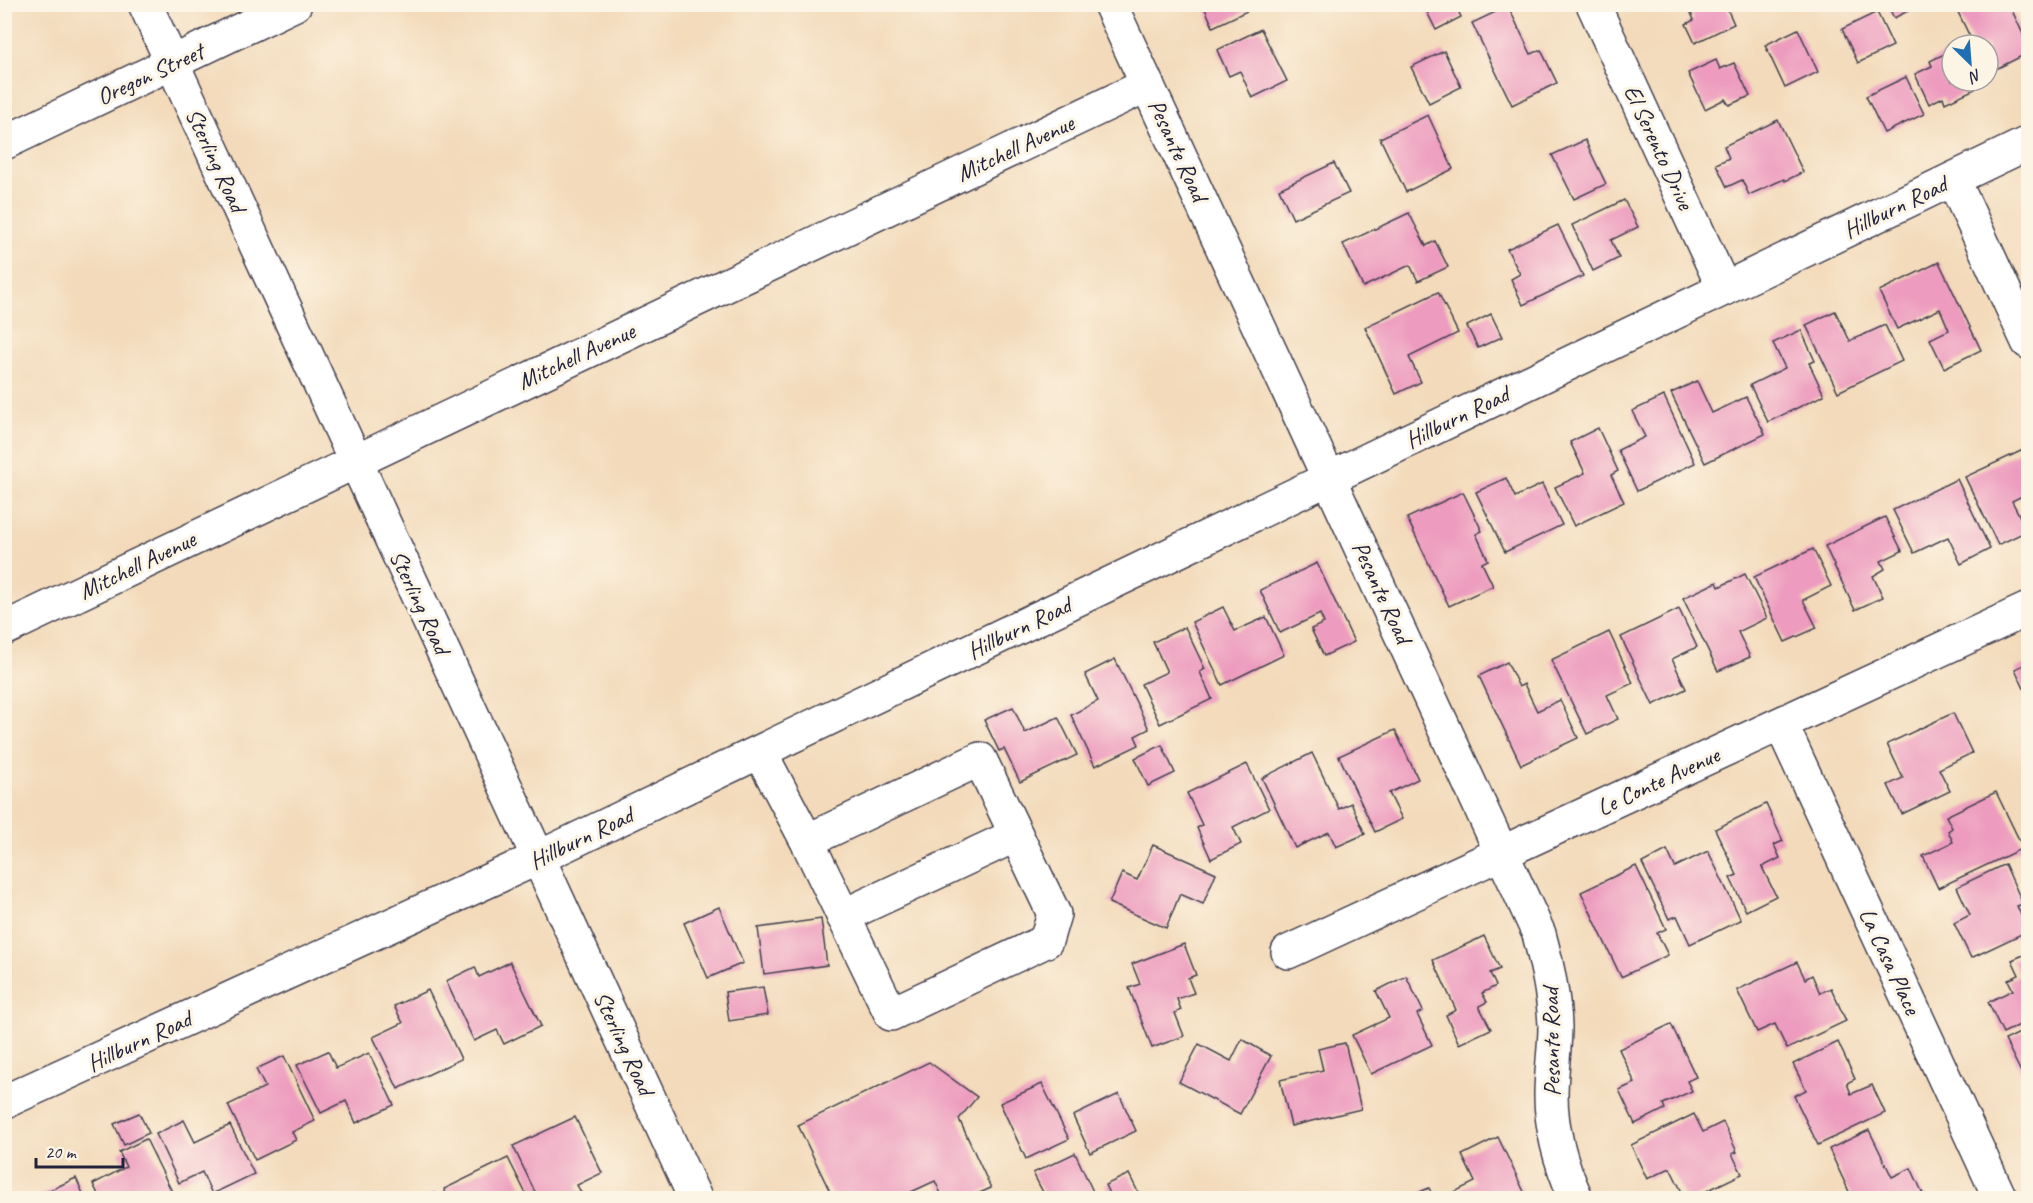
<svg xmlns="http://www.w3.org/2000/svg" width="2033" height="1203" font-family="Caveat,sans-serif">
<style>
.building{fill:#ed9bbe}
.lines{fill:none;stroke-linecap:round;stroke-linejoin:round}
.minor-casing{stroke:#413e4e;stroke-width:36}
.minor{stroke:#fff;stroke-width:33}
.labels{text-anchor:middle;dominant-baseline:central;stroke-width:6;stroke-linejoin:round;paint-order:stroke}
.street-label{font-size:24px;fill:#22223b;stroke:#fcf5e5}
</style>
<rect width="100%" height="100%" fill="#fcf5e5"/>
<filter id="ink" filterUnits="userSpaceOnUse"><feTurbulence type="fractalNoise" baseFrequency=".0167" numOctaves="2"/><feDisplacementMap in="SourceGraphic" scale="12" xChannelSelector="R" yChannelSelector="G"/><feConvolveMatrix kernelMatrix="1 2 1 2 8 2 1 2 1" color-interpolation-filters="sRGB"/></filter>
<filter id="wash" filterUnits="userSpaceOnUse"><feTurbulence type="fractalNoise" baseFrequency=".008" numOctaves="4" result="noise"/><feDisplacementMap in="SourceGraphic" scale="24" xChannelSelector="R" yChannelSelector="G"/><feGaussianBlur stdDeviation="1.35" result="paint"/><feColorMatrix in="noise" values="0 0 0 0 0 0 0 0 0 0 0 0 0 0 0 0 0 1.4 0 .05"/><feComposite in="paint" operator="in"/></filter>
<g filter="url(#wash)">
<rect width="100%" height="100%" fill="#f3daba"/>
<g id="blocks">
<g class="building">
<path d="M1203,4h41l3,7 -34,16z"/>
<path d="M1423,4h32l6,13 -25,13z"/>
<path d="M1687,4h38l9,20 -39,19 -9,-19 8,-4z"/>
<path d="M1887,4h35l-28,14z"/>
<path d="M1958,4h51l19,41v8l-40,20v-28h-14l-19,-39z"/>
<path d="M1508,6l23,48 10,-4 16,33 -45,22 -40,-82z"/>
<path d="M1877,12l16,34 -35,17 -16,-34z"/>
<path d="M1261,29l26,52 -35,17 -12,-27 -11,5 -12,-26z"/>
<path d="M1798,29l20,43 -33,16 -20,-43z"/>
<path d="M1444,51l17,36 -32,16 -18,-36z"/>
<path d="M1950,51l2,4v26h19l4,8 -30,14 -2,-6 -14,7 -14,-30 17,-8 -2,-5z"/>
<path d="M1716,60l4,9 14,-6 16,33 -21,9 -4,-6 -20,10 -17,-36z"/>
<path d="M1906,77l18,37 -40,19 -18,-37z"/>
<path d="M1428,115l25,54 -47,23 -26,-54z"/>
<path d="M1778,120l25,52 -18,9 -1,-2 -35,16 -7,-15 -15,7 -11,-23 13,-6 -5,-12z"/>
<path d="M1585,140l21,44 -32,15 -22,-44z"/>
<path d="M1334,163l15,30 -56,26 -14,-30z"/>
<path d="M1624,200l14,27 -27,13 8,18 -26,13 -21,-46z"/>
<path d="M1409,213l17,33 9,-5 13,26 -30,14 -8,-16 -47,22 -20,-43z"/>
<path d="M1558,225l25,51 -60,29 -12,-26 9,-5 -13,-25z"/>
<path d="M1939,262l42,88 -37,18 -14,-29 19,-9 -9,-21 -43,20 -18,-38z"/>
<path d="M1438,292l20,41 -49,24 12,25 -25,12 -31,-67z"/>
<path d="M1835,311l15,30 35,-16 17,36 -64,31 -32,-67z"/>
<path d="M1491,314l11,23 -24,11 -11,-22z"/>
<path d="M1801,330l14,31 -6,2 15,32 -56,27 -18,-37 35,-17 -12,-25z"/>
<path d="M1697,381l15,32 34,-16 19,37 -60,29 -34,-70z"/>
<path d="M1664,396l31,67 -58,28 -19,-41 27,-13 -13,-26z"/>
<path d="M1598,428l20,43 -7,4 13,27 -50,24 -19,-39 30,-14 -15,-31z"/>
<path d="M2023,450l5,10v33l-16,8 15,30 -29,14 -33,-68z"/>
<path d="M1506,478l9,19 27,-13 20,41 -57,27 -29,-60z"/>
<path d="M1957,479l33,70 -29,15 -13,-27 -34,16 -21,-43z"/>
<path d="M1463,492l19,39 -6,3 12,26 -6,3 11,23 -44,20 -42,-88z"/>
<path d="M1885,517l17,34 -21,10 4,8 -12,7 10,21 -28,13 -30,-64z"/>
<path d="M1813,549l18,37 -28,14 14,28 -32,14 -31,-65z"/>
<path d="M1317,563l37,79 -30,14 -13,-27 13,-6 -4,-9 -40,19 -20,-43z"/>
<path d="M1745,574l22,44 -29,14 12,25 -32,14 -35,-73 34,-16 2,5z"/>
<path d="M1223,607l12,24 31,-14 18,38 -62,30 -30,-63z"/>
<path d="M1679,609l18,38 -25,12 14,30 -33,16 -32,-68z"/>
<path d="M1185,627l20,42 -5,3 12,27 -52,25 -19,-40 26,-12 -14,-30z"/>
<path d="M1609,632l24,51 -26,12 11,24 -31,15 -36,-74z"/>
<path d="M1115,659l34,70 -14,7 4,9 -44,21 -24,-51 27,-14 -13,-27z"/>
<path d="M1507,662l12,25 5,-3 13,27 23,-11 18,38 -57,27 -42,-89z"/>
<path d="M2028,663v31l-1,1 -12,-26z"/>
<path d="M1013,707l12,26 33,-16 19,38 -57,27 -16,-33 -5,2 -15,-31z"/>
<path d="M1953,713l19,40 -33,16 11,22 -48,23 -14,-29 15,-7 -16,-34z"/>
<path d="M1395,730l23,49 -29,14 13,26 -27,13 -36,-76z"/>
<path d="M1162,745l13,28 -27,13 -13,-28z"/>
<path d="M1312,753l27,56 12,-6 14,31 -29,13 -7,-15 -34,16 -33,-70z"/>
<path d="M1247,764l22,45 -36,18 8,17 -30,15 -14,-31 5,-3 -15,-32z"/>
<path d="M1996,792l27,56 -85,40 -15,-32 30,-14 -5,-11 4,-3 -6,-12z"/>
<path d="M1766,804l17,37 -9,4 6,13 -18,9 14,29 -30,15 -16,-33 7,-3 -22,-46z"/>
<path d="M1153,845l63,28 -13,31 -23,-10 -14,34 -57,-25 13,-30 15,7z"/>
<path d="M1667,850l8,17 33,-16 33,69 -51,24 -13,-28 -8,3 -27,-56z"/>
<path d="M2005,864l18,40 -6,2 11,25 -57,27 -17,-35 16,-8 -13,-28z"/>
<path d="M1636,866l30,63 -9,4 11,22 -47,22 -40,-85z"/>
<path d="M719,907l24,56 -35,15 -24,-55z"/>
<path d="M821,919l6,46 -63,9 -6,-46z"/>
<path d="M1484,936l16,33 -10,4 6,13 -14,7 5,9 -8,4 12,23 -32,15 -13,-29 10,-5 -23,-50z"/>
<path d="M1184,944l12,31 -8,3 6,15 -17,6 4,11 -6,3 9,23 -32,12 -23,-60 11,-4 -8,-20z"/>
<path d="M2028,953v68l-25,12 -15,-31 25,-12 -5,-10 11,-5 -7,-15z"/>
<path d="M510,962l31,64 -37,18 -7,-14 -23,11 -28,-60 29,-14 4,10z"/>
<path d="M1797,962l8,17 7,-4 8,18 11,-5 15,33 -59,28 -12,-25 -18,8 -20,-42z"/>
<path d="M1406,976l17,35 -6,3 15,31 -61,29 -19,-39 37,-17 -13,-27z"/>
<path d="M763,987l5,28 -39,6 -4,-29z"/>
<path d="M428,990l33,69 -63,30 -25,-52 30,-14 -9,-17z"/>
<path d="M1671,1024l25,53 -9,4 5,10 -29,13 2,5 -30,15 -16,-34 16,-7 -16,-34z"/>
<path d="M2028,1029v39l-7,4 -16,-32z"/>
<path d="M1242,1039l29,17 -31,58 -61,-32 20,-38 32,17z"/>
<path d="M1838,1042l17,37 -8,4 4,11 21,-9 13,28 -67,32 -24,-49 12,-6 -13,-26z"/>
<path d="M1345,1043l16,66 -70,17 -11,-46 43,-10 -5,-21z"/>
<path d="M328,1051l8,17 33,-15 25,52 -38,18 -10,-22 -25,12 -24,-48z"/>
<path d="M284,1056l31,65 -23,11 4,8 -41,20 -27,-55 37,-18 -9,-18z"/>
<path d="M929,1062l48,35 -18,22 32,69 -23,10h-25l-8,-17 -37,17h-65l-35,-73z"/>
<path d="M1042,1084l27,55 -43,20 -26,-56z"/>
<path d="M1119,1094l17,37 -46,22 -17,-37z"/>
<path d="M139,1113l10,20 -25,12 -10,-21z"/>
<path d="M1694,1114l9,18 20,-10 14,30 -5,2 10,20 -50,24h-7l-15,-30 -23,11 -16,-34z"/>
<path d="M575,1117l27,56 -25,12 7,13h-46l-25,-52z"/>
<path d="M184,1120l11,22 35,-17 24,49 -42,20 -10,-22 -23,11 -23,-49z"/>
<path d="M1869,1130l23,47 19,-9 14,30h-73l-23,-49z"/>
<path d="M1498,1137l29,61h-80l-1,-2 29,-14 -13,-27z"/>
<path d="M146,1139l29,59h-75l-7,-14 33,-17 -7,-15z"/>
<path d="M1075,1153l21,45h-50l-13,-25z"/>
<path d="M508,1158l18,36 -9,4h-69l-4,-9z"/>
<path d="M1129,1174l11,22 -5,2h-24l-6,-13z"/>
<path d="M76,1178l9,20h-52z"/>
<path d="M1429,1188l5,10h-28z"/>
<path d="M435,1193l3,5h-15z"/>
</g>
</g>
</g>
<g filter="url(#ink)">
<use href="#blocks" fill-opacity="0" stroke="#413e4e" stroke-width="1.5"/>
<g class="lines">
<defs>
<g id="minor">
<path d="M145,4l550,1194"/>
<path d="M1110,4l429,930c8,30 15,60 16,92 0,23 -4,46 -4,69 0,35 11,72 25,103"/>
<path d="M1593,4l131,285"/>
<path d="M4,143l291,-139"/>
<path d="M1953,179l75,163"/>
<path d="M4,629l1143,-544"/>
<path d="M1781,724l219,474"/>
<path d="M760,752l47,89 84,173 155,-73 8,-27 -74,-155 -173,82"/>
<path d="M843,916l173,-81"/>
<path d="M1288,952l740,-343"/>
<path d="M4,1102l534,-244 1490,-715"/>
</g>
</defs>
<use href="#minor" class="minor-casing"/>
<use href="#minor" class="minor"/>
</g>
</g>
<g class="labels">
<g class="street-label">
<text transform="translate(150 74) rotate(-25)">Oregon Street</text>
<text transform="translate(1659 147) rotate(65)">El Serento Drive</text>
<text transform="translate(1015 148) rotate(-25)">Mitchell Avenue</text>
<text transform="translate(1178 150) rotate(65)">Pesante Road</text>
<text transform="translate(216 160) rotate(65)">Sterling Road</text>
<text transform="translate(1895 207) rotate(-26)">Hillburn Road</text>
<text transform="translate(576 356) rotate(-25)">Mitchell Avenue</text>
<text transform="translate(1457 417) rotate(-26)">Hillburn Road</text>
<text transform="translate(137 565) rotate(-26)">Mitchell Avenue</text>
<text transform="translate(1382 592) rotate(65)">Pesante Road</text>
<text transform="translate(420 602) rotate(65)">Sterling Road</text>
<text transform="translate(1019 628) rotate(-26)">Hillburn Road</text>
<text transform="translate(1658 781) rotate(-25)">Le Conte Avenue</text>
<text transform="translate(581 838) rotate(-26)">Hillburn Road</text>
<text transform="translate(1890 961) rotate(65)">La Casa Place</text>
<text transform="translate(139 1041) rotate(-25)">Hillburn Road</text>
<text transform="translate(1551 1042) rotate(-91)">Pesante Road</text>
<text transform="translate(624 1043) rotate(65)">Sterling Road</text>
</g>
</g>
<rect width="2033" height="1203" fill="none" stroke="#fcf5e5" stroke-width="24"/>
<g transform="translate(1970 63) rotate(155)"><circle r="28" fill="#fcf5e5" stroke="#a5a1a1" stroke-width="1.5"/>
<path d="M0-4.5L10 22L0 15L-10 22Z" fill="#1f6fb2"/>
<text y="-9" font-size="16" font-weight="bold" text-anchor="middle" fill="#22223b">N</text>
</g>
<path d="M36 1158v9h87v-9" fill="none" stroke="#22223b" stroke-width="3"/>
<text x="45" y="1158" font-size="18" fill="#22223b" stroke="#fcf5e5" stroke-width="4.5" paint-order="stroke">20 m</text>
</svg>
